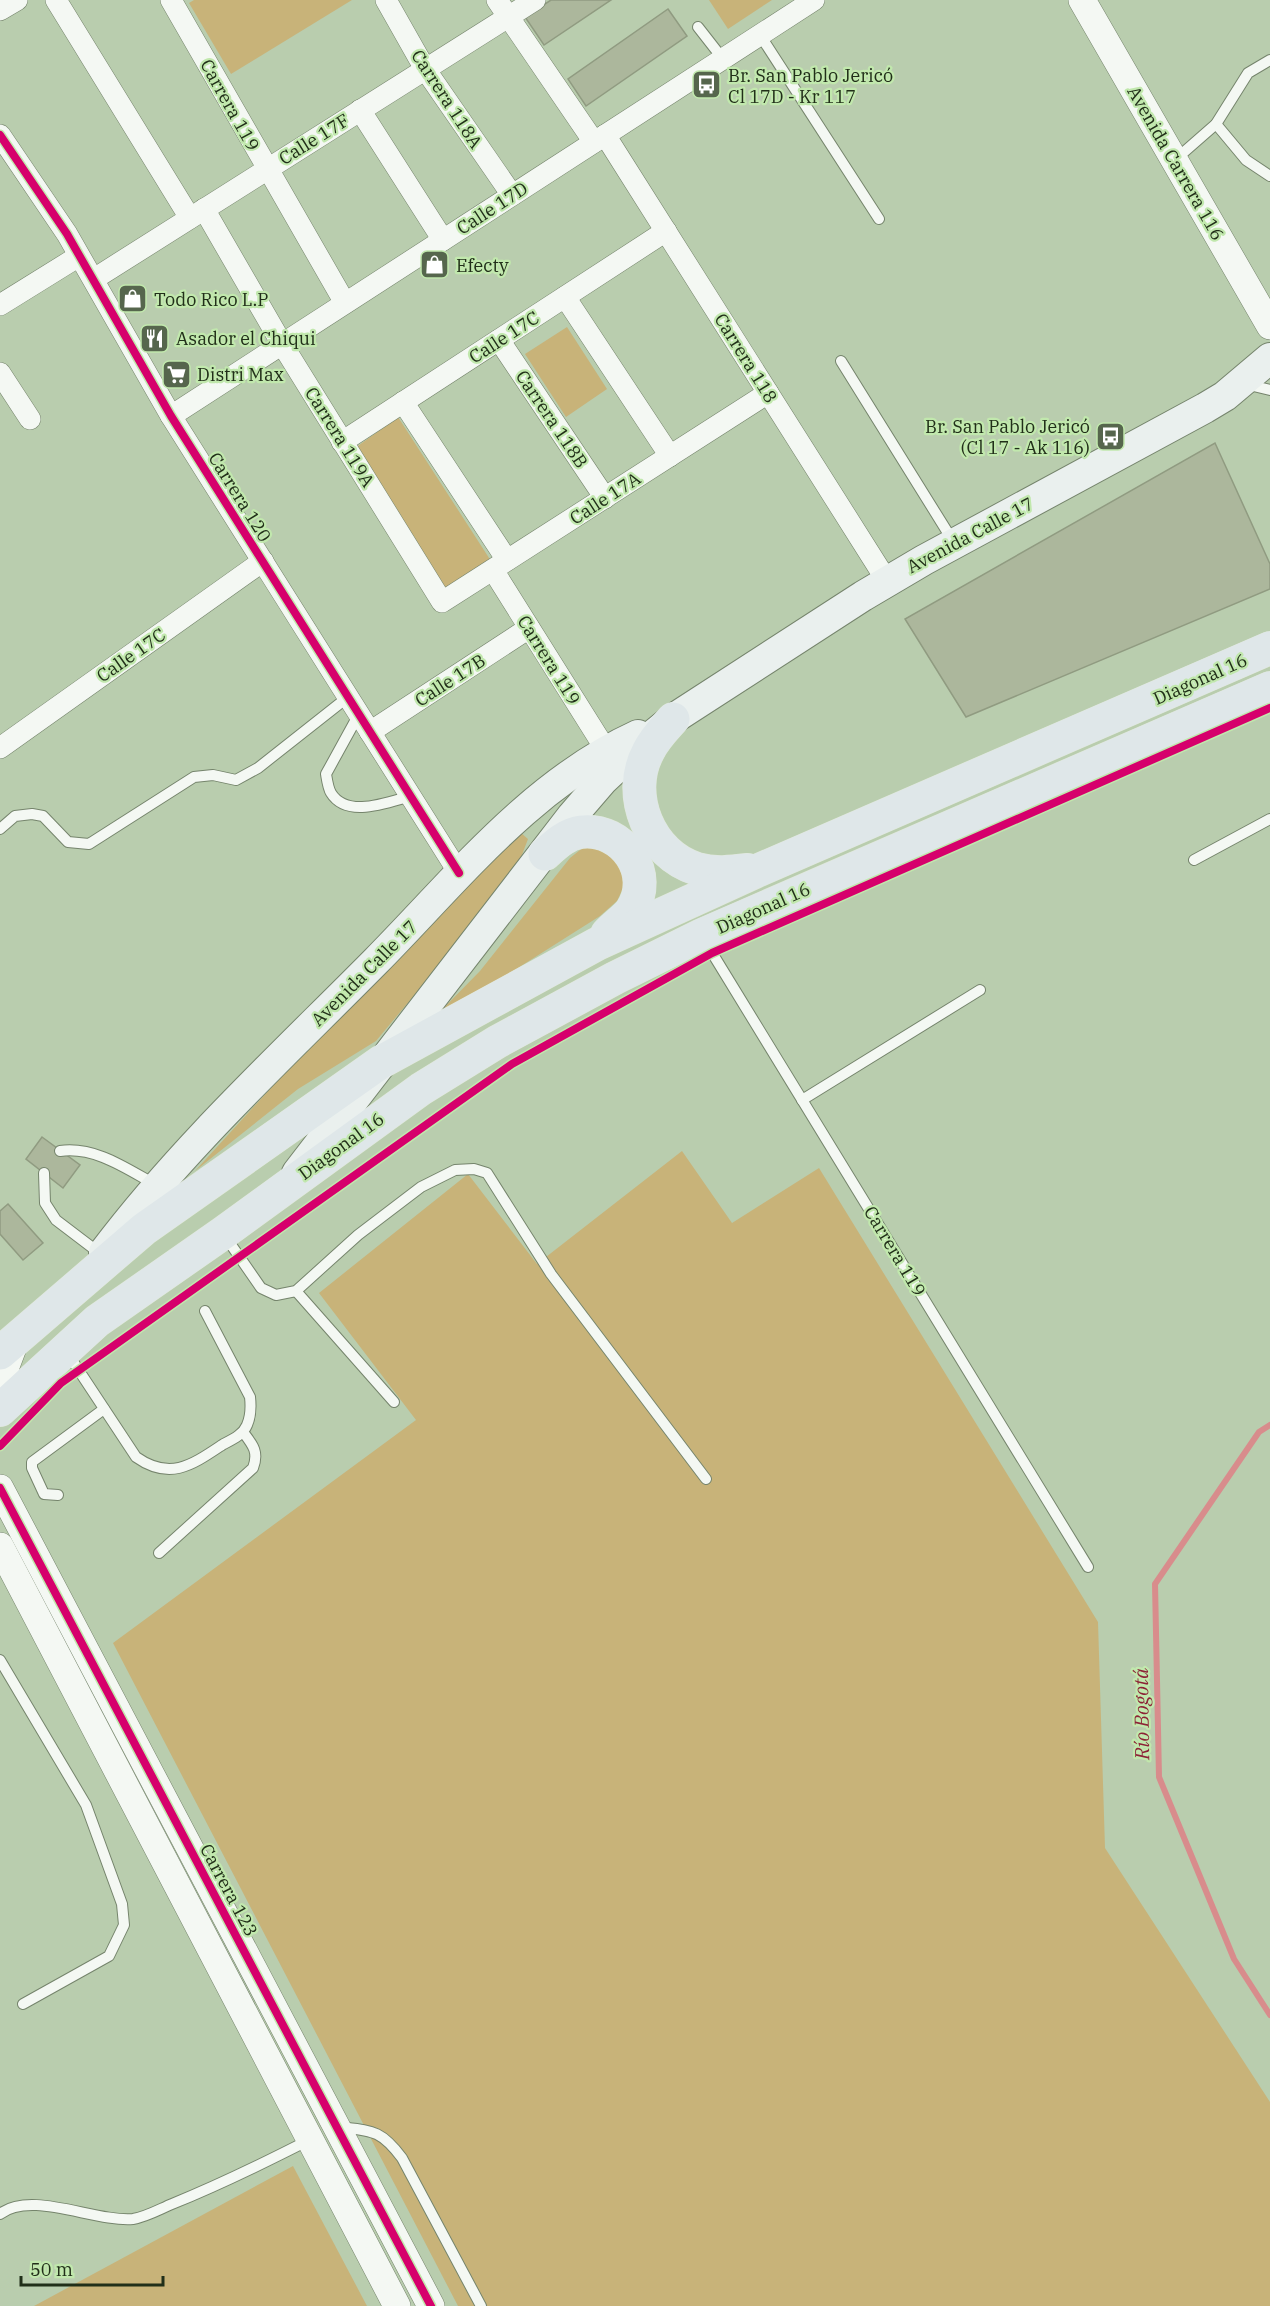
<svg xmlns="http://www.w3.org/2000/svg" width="1270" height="2306" font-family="'IBM Plex Serif',serif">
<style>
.green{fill:#c8b379}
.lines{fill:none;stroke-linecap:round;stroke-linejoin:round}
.stream{stroke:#d88c8c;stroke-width:6}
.building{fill:#acb79c;stroke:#909b81;stroke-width:1.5}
.service-casing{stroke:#75846c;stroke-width:12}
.minor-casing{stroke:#75846c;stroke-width:22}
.tertiary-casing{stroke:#75846c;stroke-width:28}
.secondary-casing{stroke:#75846c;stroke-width:32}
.primary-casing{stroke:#e0e8db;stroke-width:34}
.service{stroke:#f4f8f3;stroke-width:10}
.minor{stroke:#f4f8f3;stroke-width:21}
.tertiary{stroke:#f4f8f3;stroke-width:27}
.secondary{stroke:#eaf0ee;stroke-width:30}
.primary{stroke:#dfe7e9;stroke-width:33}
.cycleway-casing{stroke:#c1e8ad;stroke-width:11}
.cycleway{stroke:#d6006c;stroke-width:8}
.labels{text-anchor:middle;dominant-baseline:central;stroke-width:4.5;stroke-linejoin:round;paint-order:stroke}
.poi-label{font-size:18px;fill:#212f19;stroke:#c1e8ad;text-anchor:start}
.street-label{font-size:18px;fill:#212f19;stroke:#c1e8ad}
.water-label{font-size:20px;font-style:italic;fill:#8c2336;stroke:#c1e8ad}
</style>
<rect width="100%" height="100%" fill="#b9cdae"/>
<g class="green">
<path d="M194,0h158l-121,74 -42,-71z"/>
<path d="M709,0h63l-44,29z"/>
<path d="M567,327l40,62 -41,28 -41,-63z"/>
<path d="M398,417l93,144 -47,32 -89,-145z"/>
<path d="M521,833l7,6 -8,21 -63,84 -81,97 -78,48 -103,82 194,-212z"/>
<path d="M610,845l17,35 -10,21 -17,15 -174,110 54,-55 90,-113 15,-12z"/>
<path d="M682,1151l50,72 87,-55 279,454 7,226 165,254v204h-812l-345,-663 303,-223 -97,-127 149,-119 69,90z"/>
<path d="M293,2166l74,140h-333z"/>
</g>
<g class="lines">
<path class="stream" d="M1270,1425l-11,7 -104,152 4,193 75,182 36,56"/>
</g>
<g class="building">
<path d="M551,0h60l-67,45 -19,-28z"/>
<path d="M668,9l19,27 -101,70 -18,-27z"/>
<path d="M1215,443l55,121v25l-304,128 -61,-98z"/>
<path d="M42,1137l38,28 -17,23 -37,-29z"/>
<path d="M8,1204l35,39 -20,17 -23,-26v-23z"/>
</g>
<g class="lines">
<defs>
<g id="service">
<path d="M698,27l25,32"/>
<path d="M760,35l119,184"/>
<path d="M1216,124l30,36 24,16"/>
<path d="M1176,159l40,-35 32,-51 22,-13"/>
<path d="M841,361l112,180"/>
<path d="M1245,384l25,6"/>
<path d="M359,714l-33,60c1,6 2,14 5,19 16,26 57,9 80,3"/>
<path d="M0,829l15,-13 17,-2 11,2 25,26 21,2 105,-67 19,-2 23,5 22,-12 90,-71"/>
<path d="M1194,860l76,-41"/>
<path d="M703,938l385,629"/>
<path d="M802,1100l178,-110"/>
<path d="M60,1151c35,-5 67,18 96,34"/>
<path d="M44,1173l1,30 11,17 46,35"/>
<path d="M225,1236l36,52 15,7 20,-4 62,-56 63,-48 34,-17 19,-1 13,4 64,101 155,205"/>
<path d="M296,1291l98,111"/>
<path d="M68,1354l68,103c34,24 56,8 86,-12 9,-5 21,-10 25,-20 4,-9 4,-19 3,-28l-45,-86"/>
<path d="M58,1495l-14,-1 -12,-26v-6l72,-53"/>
<path d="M159,1553l94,-85c6,-16 0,-23 -10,-36"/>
<path d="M0,1660l86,145 36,99 2,21 -15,31 -86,48"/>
<path d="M339,2127c34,4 42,3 63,31l79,148"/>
<path d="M0,2214c31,-24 94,8 133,5 13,-2 27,-10 39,-15 47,-19 92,-41 137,-64"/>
</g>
<g id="minor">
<path d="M56,0l134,218"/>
<path d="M171,0l174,303"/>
<path d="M386,0l39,69 87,126"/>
<path d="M497,0l97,142"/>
<path d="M0,10l17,-10"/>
<path d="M360,110l83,130"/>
<path d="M0,135l67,99 104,182 288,457"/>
<path d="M605,135l282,446"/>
<path d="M204,209l78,135 160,258 326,-209"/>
<path d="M94,279l441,-279"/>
<path d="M565,297l105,159"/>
<path d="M0,305l79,-49"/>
<path d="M499,340l106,158"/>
<path d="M0,373l30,46"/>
<path d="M403,402l104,158"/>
<path d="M171,416l643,-416"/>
<path d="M342,442l324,-211"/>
<path d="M493,570l113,180"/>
<path d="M370,732l159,-104"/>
<path d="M0,748l263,-187"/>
</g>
<g id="tertiary">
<path d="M1082,0l188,326"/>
<path d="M0,1382l17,-45"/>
<path d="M0,1488l431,818"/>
<path d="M0,1546l397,760"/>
</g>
<g id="secondary">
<path d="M297,1173l275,-357 31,-36 34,-32 36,-29 190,-123 61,-36 281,-152 20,-12 45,-38"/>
<path d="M104,1252c80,-106 179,-197 272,-291 81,-82 155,-177 262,-226"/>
</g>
<g id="primary">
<path d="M673,719c-9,10 -19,20 -25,33 -23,43 2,103 49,117 17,5 34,3 51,1"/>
<path d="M545,854c10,-9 21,-20 36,-22 42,-5 75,42 50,79 -6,8 -17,15 -24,23"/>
<path d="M0,1353l144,-124 237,-167 216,-118 162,-74 511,-222"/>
<path d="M0,1410l97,-89 126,-88 198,-144 76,-47 118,-64 87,-43 568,-247"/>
</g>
</defs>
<use href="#service" class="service-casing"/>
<use href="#minor" class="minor-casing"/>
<use href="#tertiary" class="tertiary-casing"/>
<use href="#secondary" class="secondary-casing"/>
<use href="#primary" class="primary-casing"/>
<use href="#service" class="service"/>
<use href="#minor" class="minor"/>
<use href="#tertiary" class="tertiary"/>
<use href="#secondary" class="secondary"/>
<use href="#primary" class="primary"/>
<defs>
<g id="cycleway">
<path d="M0,135l67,99 104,182 288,457"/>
<path d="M0,1446l61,-63 451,-319 200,-111 558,-245"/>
<path d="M0,1488l431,818"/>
</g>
</defs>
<use href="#cycleway" class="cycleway-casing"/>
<use href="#cycleway" class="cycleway"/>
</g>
<defs>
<symbol id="bus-square" viewBox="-11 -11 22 22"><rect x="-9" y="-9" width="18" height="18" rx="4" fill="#56664d" stroke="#c1e8ad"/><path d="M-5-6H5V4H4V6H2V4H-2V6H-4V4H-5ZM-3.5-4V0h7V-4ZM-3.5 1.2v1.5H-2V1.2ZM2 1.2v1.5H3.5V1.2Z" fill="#fff"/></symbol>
<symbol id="shop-square" viewBox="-11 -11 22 22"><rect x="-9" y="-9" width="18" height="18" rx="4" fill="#56664d" stroke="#c1e8ad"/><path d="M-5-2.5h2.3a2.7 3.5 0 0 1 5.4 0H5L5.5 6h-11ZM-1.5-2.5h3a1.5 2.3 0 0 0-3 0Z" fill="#fff"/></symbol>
<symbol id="restaurant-square" viewBox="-11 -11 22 22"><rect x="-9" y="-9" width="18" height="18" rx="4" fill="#56664d" stroke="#c1e8ad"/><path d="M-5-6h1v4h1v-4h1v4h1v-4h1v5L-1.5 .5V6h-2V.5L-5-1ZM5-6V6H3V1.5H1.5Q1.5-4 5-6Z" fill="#fff"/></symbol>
<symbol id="supermarket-square" viewBox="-11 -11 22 22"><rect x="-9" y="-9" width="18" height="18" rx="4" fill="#56664d" stroke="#c1e8ad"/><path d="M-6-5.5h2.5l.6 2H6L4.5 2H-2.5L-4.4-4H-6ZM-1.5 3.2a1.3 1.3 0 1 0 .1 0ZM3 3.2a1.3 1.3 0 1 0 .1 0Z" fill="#fff"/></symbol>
</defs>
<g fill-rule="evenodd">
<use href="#bus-square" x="690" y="68" width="33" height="33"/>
<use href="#shop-square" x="418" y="248" width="33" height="33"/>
<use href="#shop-square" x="116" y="282" width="33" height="33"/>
<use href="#restaurant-square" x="138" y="322" width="33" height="33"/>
<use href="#supermarket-square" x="160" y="358" width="33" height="33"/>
<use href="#bus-square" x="1094" y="420" width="33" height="33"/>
</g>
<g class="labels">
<g class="poi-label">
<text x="728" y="75">Br. San Pablo Jericó<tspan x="728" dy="21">Cl 17D - Kr 117</tspan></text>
<text x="456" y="265">Efecty</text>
<text x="154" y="299">Todo Rico L.P</text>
<text x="176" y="338">Asador el Chiqui</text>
<text x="197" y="374">Distri Max</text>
<text x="1090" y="426" text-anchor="end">Br. San Pablo Jericó<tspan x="1090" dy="21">(Cl 17 - Ak 116)</tspan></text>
</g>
<g class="street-label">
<text transform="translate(447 99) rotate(57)">Carrera 118A</text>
<text transform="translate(230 105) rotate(61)">Carrera 119</text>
<text transform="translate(314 139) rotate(-32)">Calle 17F</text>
<text transform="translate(1176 163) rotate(60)">Avenida Carrera 116</text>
<text transform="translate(492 208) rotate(-33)">Calle 17D</text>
<text transform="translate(504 337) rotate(-33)">Calle 17C</text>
<text transform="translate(746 358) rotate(58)">Carrera 118</text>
<text transform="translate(552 419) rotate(56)">Carrera 118B</text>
<text transform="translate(340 437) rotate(58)">Carrera 119A</text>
<text transform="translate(240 497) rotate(58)">Carrera 120</text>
<text transform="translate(605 498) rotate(-33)">Calle 17A</text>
<text transform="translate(970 535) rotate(-28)">Avenida Calle 17</text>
<text transform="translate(131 655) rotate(-35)">Calle 17C</text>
<text transform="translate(549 660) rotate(58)">Carrera 119</text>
<text transform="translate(1200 679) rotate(-24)">Diagonal 16</text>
<text transform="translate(450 680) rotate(-33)">Calle 17B</text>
<text transform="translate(763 908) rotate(-24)">Diagonal 16</text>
<text transform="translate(364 973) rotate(-45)">Avenida Calle 17</text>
<text transform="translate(341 1146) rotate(-36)">Diagonal 16</text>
<text transform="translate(895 1251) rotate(59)">Carrera 119</text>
<text transform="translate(229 1890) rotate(62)">Carrera 123</text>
</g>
<g class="water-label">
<text transform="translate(1141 1714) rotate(-91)">Río Bogotá</text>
</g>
</g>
<path d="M21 2276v9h142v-9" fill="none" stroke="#212f19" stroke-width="3"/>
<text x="30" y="2276" font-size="18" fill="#212f19" stroke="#c1e8ad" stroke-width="4.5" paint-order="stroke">50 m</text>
</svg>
